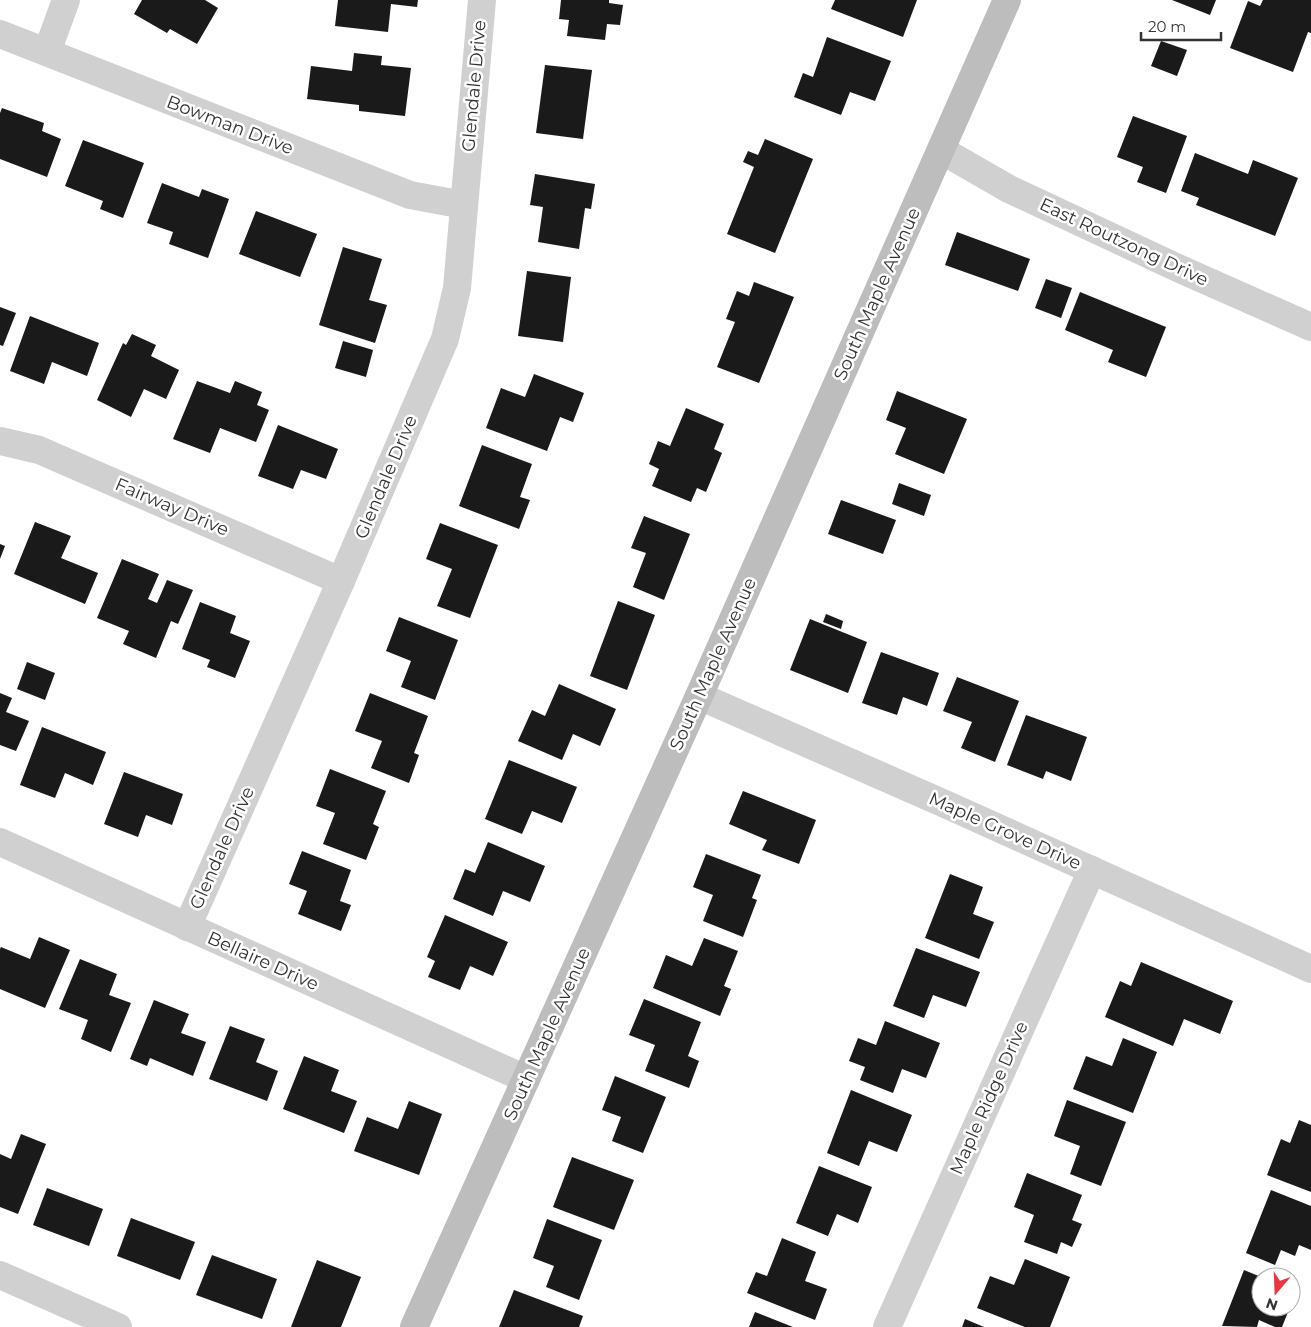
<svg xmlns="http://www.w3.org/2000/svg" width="1311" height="1327" font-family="Montserrat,sans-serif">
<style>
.building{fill:#1a1a1a}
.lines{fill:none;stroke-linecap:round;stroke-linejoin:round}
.street{stroke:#d0d0d0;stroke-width:28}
.secondary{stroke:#bdbdbd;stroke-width:28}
.labels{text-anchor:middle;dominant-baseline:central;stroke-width:5;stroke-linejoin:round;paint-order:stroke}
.street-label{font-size:18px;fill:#333;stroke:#fff}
</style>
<rect width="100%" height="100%" fill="#fff"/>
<g class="building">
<path d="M142,0h63l13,8 -21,36 -27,-15 -3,4 -33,-19z"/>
<path d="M338,0h80l-1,7 -26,-3 -3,28 -53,-6z"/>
<path d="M561,0h48v3l14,2 -3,20 -13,-1 -2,16 -38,-4 2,-16 -10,-1z"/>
<path d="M835,0h82l-14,37 -72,-28z"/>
<path d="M1172,0h44l-6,15z"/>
<path d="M1263,0h48v33l-3,-1 -15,40 -63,-24 18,-47 12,5z"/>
<path d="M827,37l64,24 -16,40 -25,-9 -9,23 -47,-18 9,-24 10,4z"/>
<path d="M1161,41l26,9 -10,26 -26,-10z"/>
<path d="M354,53l28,3 -1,9 30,3 -6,48 -46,-5v-6l-52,-6 4,-33 41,5z"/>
<path d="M545,65l47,5 -9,69 -47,-6z"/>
<path d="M2,108l42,15 -2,8 19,8 -14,38 -47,-18v-46z"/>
<path d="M1133,116l54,20 -21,57 -29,-11 6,-15 -26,-10z"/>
<path d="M765,139l48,20 -38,94 -48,-19 27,-67 -11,-5 5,-11 10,4z"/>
<path d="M83,140l61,23 -21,55 -23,-9 3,-8 -38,-15z"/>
<path d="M1195,153l53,21 5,-14 45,18 -23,58 -79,-31 3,-7 -18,-7z"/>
<path d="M535,174l60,10 -4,25 -6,-1 -6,41 -41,-7 5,-35 -13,-2z"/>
<path d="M162,183l37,14 3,-8 27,10 -21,59 -39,-14 4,-12 -26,-9z"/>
<path d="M256,211l61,23 -17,43 -61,-23z"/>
<path d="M957,232l73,27 -12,32 -73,-26z"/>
<path d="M343,247l39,12 -13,41 18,5 -12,38 -56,-18z"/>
<path d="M527,271l44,6 -8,65 -45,-6z"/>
<path d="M1046,279l26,9 -11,30 -26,-10z"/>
<path d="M754,282l40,15 -35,86 -42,-16 18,-45 -9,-3 11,-28 12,5z"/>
<path d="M1080,292l86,35 -20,50 -38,-15 5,-12 -48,-20z"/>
<path d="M0,307l16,6 -13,33 -3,-1z"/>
<path d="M30,316l69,27 -12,33 -35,-14 -8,22 -34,-13z"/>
<path d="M132,334l24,11 -5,11 28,14 -13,29 -22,-10 -13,28 -34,-17 26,-57 3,2z"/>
<path d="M343,341l30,9 -7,27 -31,-9z"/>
<path d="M534,374l50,19 -11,29 -13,-5 -13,34 -61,-23 15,-40 24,9z"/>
<path d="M197,381l33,12 5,-12 27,11 -5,13 12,5 -13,32 -36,-14 -10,25 -37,-14z"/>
<path d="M897,391l70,28 -23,55 -49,-20 11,-26 -20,-8z"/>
<path d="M686,408l38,16 -10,25 8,4 -16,39 -9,-4 -6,14 -39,-16 7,-17 -10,-5 9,-23 12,5z"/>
<path d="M278,425l60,24 -12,30 -25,-9 -8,19 -35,-13z"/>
<path d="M482,445l50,19 -12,33 10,3 -11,29 -60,-23z"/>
<path d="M899,483l32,12 -7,21 -32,-12z"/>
<path d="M841,500l55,20 -13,34 -55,-20z"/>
<path d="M644,516l46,18 -26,66 -31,-13 13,-34 -15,-5z"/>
<path d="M35,522l36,14 -10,22 37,15 -13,31 -71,-30z"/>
<path d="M440,523l58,22 -28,73 -33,-12 15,-37 -26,-10z"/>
<path d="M0,544l5,2 -5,13z"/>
<path d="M122,559l37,15 -11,25 9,4 10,-23 26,10 -15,34 -7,-3 -15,37 -33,-14 6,-13 -32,-13z"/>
<path d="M618,601l37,14 -28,75 -37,-14z"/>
<path d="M200,602l36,14 -6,17 20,8 -15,37 -28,-11 3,-7 -28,-11z"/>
<path d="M826,614l17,7 -2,8 -18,-7z"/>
<path d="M399,617l59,23 -23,60 -34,-13 10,-26 -25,-10z"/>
<path d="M810,619l57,23 -19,51 -58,-23z"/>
<path d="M881,652l58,21 -12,33 -24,-9 -6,18 -35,-12z"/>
<path d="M27,662l28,11 -10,27 -28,-11z"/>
<path d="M957,677l62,24 -24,61 -34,-14 11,-26 -29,-11z"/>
<path d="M559,684l57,25 -16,37 -27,-12 -11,26 -44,-19 14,-31 13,6z"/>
<path d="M0,693l12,5 -6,14 23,9 -13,30 -16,-6z"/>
<path d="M370,693l58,23 -14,37 5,2 -10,28 -38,-15 11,-27 -27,-10z"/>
<path d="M1026,715l61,22 -16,44 -25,-10 -3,8 -36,-14z"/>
<path d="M42,727l64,25 -13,33 -28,-12 -10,25 -35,-13z"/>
<path d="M509,760l68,27 -15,36 -30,-12 -10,23 -37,-15z"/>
<path d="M330,769l56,22 -13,33 6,3 -13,33 -43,-16 12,-31 -19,-7z"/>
<path d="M124,772l59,22 -11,31 -26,-10 -8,22 -34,-13z"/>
<path d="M743,791l73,29 -17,44 -37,-14 5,-10 -38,-16z"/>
<path d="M488,842l57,24 -15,36 -27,-11 -10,25 -40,-17 12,-30 10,4z"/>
<path d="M302,851l49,19 -11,31 11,4 -10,26 -43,-17 9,-23 -18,-7z"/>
<path d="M706,854l55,21 -9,23 5,2 -14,37 -40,-16 10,-26 -20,-8z"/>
<path d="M950,874l33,13 -10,27 21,8 -15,37 -54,-21z"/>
<path d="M445,915l63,27 -15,34 -23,-10 -10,24 -32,-13 7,-16 -8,-4z"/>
<path d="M39,937l31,13 -25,58 -45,-19v-40l1,-2 29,12z"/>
<path d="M704,938l34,13 -14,35 7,3 -11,27 -67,-28 13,-33 26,11z"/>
<path d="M916,948l64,24 -14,35 -33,-12 -9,23 -31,-12z"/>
<path d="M80,959l37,15 -8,21 22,8 -20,49 -30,-13 7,-19 -29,-11z"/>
<path d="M1141,962l92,39 -13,33 -36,-15 -11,27 -68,-29 15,-36 11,5z"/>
<path d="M644,999l57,23 -13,34 11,5 -10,27 -44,-17 10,-26 -26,-10z"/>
<path d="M154,1000l35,14 -8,19 25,9 -13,34 -43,-18 -3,8 -17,-7z"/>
<path d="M885,1021l55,22 -14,35 -24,-9 -9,24 -33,-13 5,-13 -16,-6 9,-23 18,7z"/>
<path d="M230,1026l35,13 -9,23 22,9 -11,30 -58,-22z"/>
<path d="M1123,1038l34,14 -24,61 -60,-24 13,-33 26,10z"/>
<path d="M304,1056l35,14 -8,21 26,10 -13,32 -61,-24z"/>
<path d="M615,1076l51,21 -23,56 -31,-12 9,-24 -19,-7z"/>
<path d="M851,1090l61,25 -15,37 -28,-11 -10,25 -32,-13z"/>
<path d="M1067,1100l59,22 -25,64 -31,-12 10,-28 -26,-10z"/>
<path d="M409,1101l33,13 -23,61 -65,-24 13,-34 31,12z"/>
<path d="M1299,1120l12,5v67l-44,-17 14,-36 9,4z"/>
<path d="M21,1134l25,10 -28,70 -18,-7v-53l11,5z"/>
<path d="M572,1157l62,23 -20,50 -61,-23z"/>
<path d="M819,1166l53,21 -14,36 -21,-9 -9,22 -32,-13z"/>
<path d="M1027,1173l55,22 -10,25 10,4 -10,23 -11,-5 -4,12 -33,-12 10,-27 -20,-8z"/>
<path d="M47,1188l56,21 -14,37 -56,-21z"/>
<path d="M1271,1190l40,16v44l-12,-5 -4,11 -14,-6 -6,15 -29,-12z"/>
<path d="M131,1218l64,24 -15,38 -63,-24z"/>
<path d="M547,1219l55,21 -23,60 -33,-13 8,-21 -21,-8z"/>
<path d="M782,1238l34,14 -11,29 22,8 -12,31 -68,-27 9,-21 11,4z"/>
<path d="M212,1255l65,24 -15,40 -66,-24z"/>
<path d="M1025,1259l45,18 -20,50h-25l-48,-19 13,-32 24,9z"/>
<path d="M317,1260l44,17 -20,50h-50z"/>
<path d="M1244,1270l17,7v30h29l-8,20h-7l-16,-7 -2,7 -35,-1z"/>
<path d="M514,1290l69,26 -4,11h-80z"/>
<path d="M1291,1290l5,2 -5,12z"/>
<path d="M755,1312l38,15h-44z"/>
<path d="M965,1319l19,8h-22z"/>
</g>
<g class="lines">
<g class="street">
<path d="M0,34l410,161 54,10"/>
<path d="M47,52l19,-52"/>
<path d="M941,150l68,39 171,80 131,58"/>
<path d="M0,441l39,9 302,131"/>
<path d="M699,696l246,108 366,165"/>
<path d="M0,842l526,237"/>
<path d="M187,927l154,-346 104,-242 12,-51 25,-288"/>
<path d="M0,1275l118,52"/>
<path d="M887,1327l140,-313 65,-144"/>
</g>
<path class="secondary" d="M414,1327l285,-631 308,-696"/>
</g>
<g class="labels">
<g class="street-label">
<text transform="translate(474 86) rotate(-85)">Glendale Drive</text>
<text transform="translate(230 125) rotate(21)">Bowman Drive</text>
<text transform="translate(1124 242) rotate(25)">East Routzong Drive</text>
<text transform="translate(877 294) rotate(-66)">South Maple Avenue</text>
<text transform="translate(386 477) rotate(-67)">Glendale Drive</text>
<text transform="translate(172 507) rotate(23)">Fairway Drive</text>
<text transform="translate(713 664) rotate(-66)">South Maple Avenue</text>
<text transform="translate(1005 831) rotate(24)">Maple Grove Drive</text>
<text transform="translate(222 848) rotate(-66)">Glendale Drive</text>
<text transform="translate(263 961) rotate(24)">Bellaire Drive</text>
<text transform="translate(547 1034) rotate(-66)">South Maple Avenue</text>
<text transform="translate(989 1098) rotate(-66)">Maple Ridge Drive</text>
</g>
</g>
<g transform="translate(1276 1292) rotate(199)"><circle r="24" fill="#ffffff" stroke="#adadad"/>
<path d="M0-4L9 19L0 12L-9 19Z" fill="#e63946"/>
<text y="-8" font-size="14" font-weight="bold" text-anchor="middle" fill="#333333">N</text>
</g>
<path d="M1141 32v8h80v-8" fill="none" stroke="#333333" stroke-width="2.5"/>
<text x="1148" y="32" font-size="15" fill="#333333" stroke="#ffffff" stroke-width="4" paint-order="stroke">20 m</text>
</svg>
